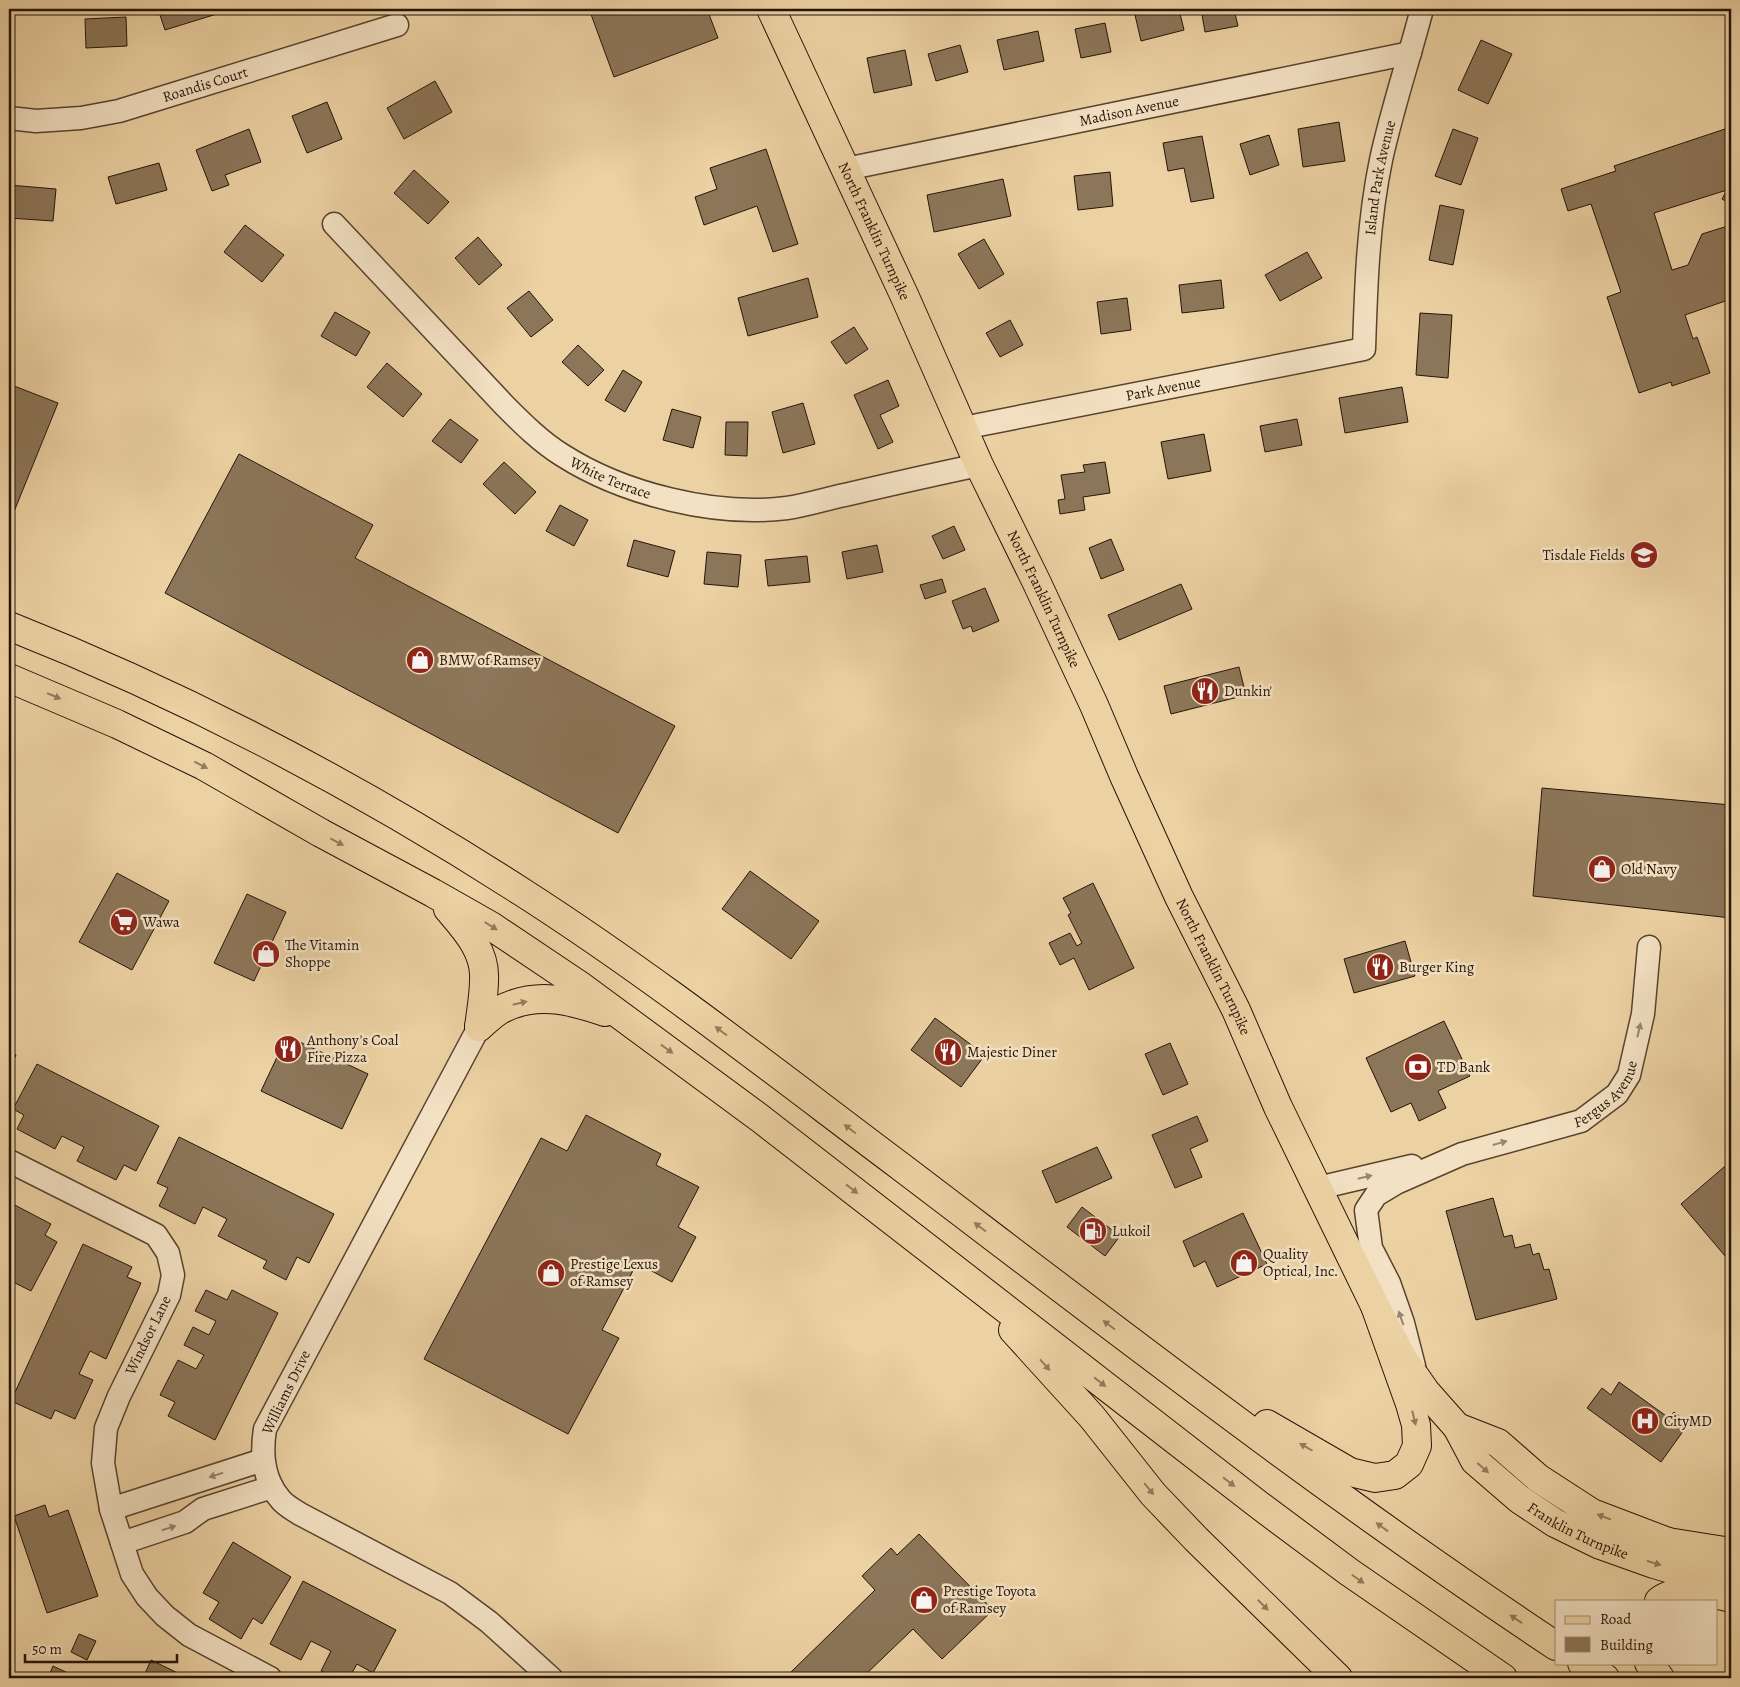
<svg xmlns="http://www.w3.org/2000/svg" width="1740" height="1687" font-family="Alegreya,serif">
<style>
.building{fill:#8c7659;stroke:#251408}
.lines{fill:none;stroke-linecap:round;stroke-linejoin:round}
.minor-casing{stroke:#57432f;stroke-width:25}
.major-casing{stroke:#251408;stroke-width:30}
.highway-casing{stroke:#251408;stroke-width:30}
.minor{stroke:#f3e1c3;stroke-width:22}
.major{stroke:#ecd1a3;stroke-width:28}
.highway{stroke:#ecd1a3;stroke-width:28}
.oneway{fill:#927c5d}
.oneway2{fill:#96856f}
.labels{text-anchor:middle;dominant-baseline:central;stroke-width:5;stroke-linejoin:round;paint-order:stroke}
.street-label{font-size:15px;fill:#251408;stroke:#f3e1c3}
.poi-label{font-size:15px;fill:#251408;stroke:#f3e1c3;text-anchor:start}
</style>
<rect width="100%" height="100%" fill="#ecd1a3"/>
<filter id="stains"><feTurbulence type="fractalNoise" baseFrequency=".004" numOctaves="4"/><feColorMatrix values="0 0 0 0 .2 0 0 0 0 .09 0 0 0 0 .02 0 0 0 .5 -.17"/></filter>
<radialGradient id="worn" r=".72"><stop offset=".6" stop-color="#630" stop-opacity="0"/><stop offset="1" stop-color="#630" stop-opacity=".3"/></radialGradient>
<g class="building">
<path d="M158,9h60l2,4 -55,17z"/>
<path d="M589,9h118l11,29 -104,39z"/>
<path d="M1164,9h15l5,21 -43,11 -6,-26z"/>
<path d="M1201,9h33l4,17 -33,6z"/>
<path d="M126,17l1,29 -41,2 -1,-29z"/>
<path d="M1105,23l6,29 -30,6 -6,-29z"/>
<path d="M1038,31l6,30 -40,9 -7,-30z"/>
<path d="M1481,40l31,14 -24,50 -30,-14z"/>
<path d="M960,45l8,27 -32,9 -8,-27z"/>
<path d="M905,50l7,35 -38,8 -7,-35z"/>
<path d="M435,81l17,31 -48,27 -17,-31z"/>
<path d="M327,102l15,37 -35,14 -15,-37z"/>
<path d="M1339,122l6,39 -42,6 -5,-38z"/>
<path d="M1731,127v77l-9,-5 5,-9 -73,23 18,57 16,-5 14,-31 29,-9v74l-46,16 8,24 4,-2 13,36 -38,13 -1,-4 -32,11 -32,-96 14,-5 -30,-88 -23,7 -7,-22 55,-18 -2,-5z"/>
<path d="M249,129l12,33 -36,13 4,10 -17,6 -16,-41z"/>
<path d="M1453,129l25,9 -17,47 -26,-9z"/>
<path d="M1269,135l10,30 -29,10 -10,-31z"/>
<path d="M1202,136l12,62 -23,4 -7,-34 -16,3 -5,-28z"/>
<path d="M766,149l32,95 -25,8 -16,-46 -53,19 -9,-28 22,-8 -7,-21z"/>
<path d="M159,163l8,27 -51,14 -8,-27z"/>
<path d="M414,170l35,32 -21,22 -34,-31z"/>
<path d="M1110,172l3,34 -35,4 -4,-34z"/>
<path d="M1003,179l8,37 -77,16 -7,-37z"/>
<path d="M9,185l47,4 -3,32 -44,-3z"/>
<path d="M1440,205l24,5 -11,55 -24,-5z"/>
<path d="M245,225l39,30 -22,27 -38,-30z"/>
<path d="M478,237l24,28 -23,20 -24,-27z"/>
<path d="M984,239l20,35 -25,15 -21,-35z"/>
<path d="M1307,252l15,26 -42,23 -15,-26z"/>
<path d="M808,278l10,39 -70,19 -10,-38z"/>
<path d="M1221,280l3,28 -42,5 -3,-28z"/>
<path d="M529,291l24,29 -22,17 -24,-29z"/>
<path d="M1127,298l4,32 -30,4 -4,-32z"/>
<path d="M335,312l35,20 -14,24 -35,-20z"/>
<path d="M1420,313l32,2 -4,63 -32,-3z"/>
<path d="M1010,320l13,25 -23,12 -14,-24z"/>
<path d="M854,327l14,22 -22,15 -15,-22z"/>
<path d="M578,345l26,25 -16,16 -26,-24z"/>
<path d="M387,363l35,31 -19,23 -36,-30z"/>
<path d="M623,370l19,12 -17,30 -20,-12z"/>
<path d="M888,380l11,26 -19,9 13,27 -15,7 -24,-54z"/>
<path d="M9,384l49,19 -49,121z"/>
<path d="M1402,387l6,35 -63,11 -6,-35z"/>
<path d="M803,403l12,41 -32,9 -11,-41z"/>
<path d="M672,409l29,8 -8,31 -30,-8z"/>
<path d="M450,419l28,21 -17,23 -29,-22z"/>
<path d="M1297,419l5,26 -37,7 -5,-26z"/>
<path d="M726,422h22l-1,34 -22,-1z"/>
<path d="M1204,434l7,37 -43,8 -7,-37z"/>
<path d="M239,454l134,71 -18,33 320,168 -57,107 -453,-240z"/>
<path d="M504,462l32,30 -21,22 -32,-30z"/>
<path d="M1105,462l5,31 -27,4 2,13 -25,4 -2,-14 7,-1 -4,-24 24,-3 -2,-7z"/>
<path d="M560,505l28,15 -14,26 -28,-15z"/>
<path d="M954,526l11,24 -22,9 -11,-23z"/>
<path d="M1111,539l13,31 -23,9 -12,-31z"/>
<path d="M634,540l41,11 -7,26 -41,-11z"/>
<path d="M877,545l6,27 -36,7 -5,-27z"/>
<path d="M707,552l34,3 -3,32 -34,-3z"/>
<path d="M807,556l3,26 -42,4 -3,-26z"/>
<path d="M942,579l4,13 -21,7 -5,-14z"/>
<path d="M1181,584l11,25 -73,31 -11,-25z"/>
<path d="M985,588l14,33 -26,11 -2,-6 -8,3 -11,-28z"/>
<path d="M1239,667l7,28 -75,19 -7,-28z"/>
<path d="M1542,788l189,17v113l-198,-22z"/>
<path d="M750,871l69,50 -28,38 -69,-50z"/>
<path d="M117,873l52,28 -37,69 -53,-28z"/>
<path d="M1093,883l41,85 -45,22 -15,-32 -14,7 -11,-22 21,-10 7,13 5,-3 -14,-28 3,-2 -8,-15z"/>
<path d="M247,894l39,18 -32,69 -40,-18z"/>
<path d="M1405,941l10,35 -61,17 -10,-34z"/>
<path d="M935,1018l50,37 -24,32 -50,-37z"/>
<path d="M1444,1021l26,55 -32,15 8,17 -27,13 -8,-18 -20,9 -25,-54z"/>
<path d="M287,1036l81,38 -26,55 -81,-38z"/>
<path d="M1170,1043l18,41 -25,11 -18,-41z"/>
<path d="M9,1051l7,4 -7,15z"/>
<path d="M37,1064l122,62 -23,45 -12,-6 -8,15 -39,-19 7,-14 -22,-11 -7,13 -38,-20 7,-14 -11,-6z"/>
<path d="M586,1115l75,39 -5,11 43,22 -21,40 18,10 -24,45 -35,-19 -35,67 17,8 -51,96 -144,-75 117,-221 26,13z"/>
<path d="M1197,1116l11,25 -18,8 12,28 -27,11 -23,-53z"/>
<path d="M179,1137l155,77 -25,49 -12,-6 -11,23 -23,-12 4,-7 -49,-25 9,-17 -24,-12 -8,17 -36,-18 9,-18 -11,-5z"/>
<path d="M1097,1147l15,31 -56,25 -14,-32z"/>
<path d="M1731,1161v102l-50,-59z"/>
<path d="M1493,1198l11,39 8,-2 3,13 15,-4 3,11 6,-2 5,17 5,-1 8,30 -81,21 -30,-109z"/>
<path d="M9,1202l42,22 -6,11 12,7 -26,49 -22,-11z"/>
<path d="M1082,1207l38,29 -15,20 -38,-29z"/>
<path d="M1243,1213l24,51 -50,23 -12,-26 -11,6 -11,-26z"/>
<path d="M83,1244l49,23 -5,10 14,6 -35,76 -16,-8 -11,23 14,6 -18,39 -20,-9 -4,9 -40,-18z"/>
<path d="M206,1290l21,10 5,-10 46,23 -63,127 -47,-24 7,-14 -15,-7 18,-35 18,9 8,-14 -20,-10 9,-18 16,8 7,-14 -21,-10z"/>
<path d="M1619,1382l50,36 5,-6 15,11 -28,39 -74,-54 15,-20 9,7z"/>
<path d="M45,1505l4,12 19,-7 30,86 -51,17 -33,-97z"/>
<path d="M919,1534l74,76 -51,49 -29,-30 -51,49h-65l-6,-6 84,-82 -13,-14 29,-28 6,7z"/>
<path d="M233,1542l58,35 -29,47 -9,-6 -12,21 -32,-20 10,-17 -16,-9z"/>
<path d="M303,1581l93,49 -23,43 -16,-9 -8,14h-14l-14,-7 10,-20 -20,-10 -10,19 -31,-16z"/>
<path d="M79,1634l17,7 -9,19 -16,-8z"/>
<path d="M151,1660l37,18h-58l2,-5 11,5z"/>
<path d="M53,1666l17,8 -2,4h-20z"/>
</g>
<g class="lines">
<defs>
<g id="minor">
<path id="s1" d="M9,118l27,3 45,-3 38,-7 278,-86"/>
<path id="s2" d="M846,169l564,-116"/>
<path id="s3" d="M334,224l171,182c18,18 36,36 57,49 61,39 153,62 225,53 21,-3 42,-10 62,-14 43,-10 87,-20 130,-29"/>
<path id="s4" d="M963,428l401,-79c2,-63 4,-127 17,-189 11,-51 28,-101 41,-151"/>
<path d="M479,1027l-214,402c-4,25 -2,51 16,71 5,6 13,10 19,14l150,79 39,29 62,56"/>
<path d="M9,1161l147,74 12,18 5,22 -4,20 -50,101 -13,32 -3,35 8,46 21,65 15,23 18,19 24,19 81,43"/>
<path d="M1318,1188l94,-22"/>
<path id="s5" d="M1414,1366l-11,-43 -14,-40 -18,-35 -5,-38 10,-15 20,-12 66,-29 119,-33 36,-27 12,-19 14,-61 6,-67"/>
<path d="M111,1509l152,-49"/>
<path d="M122,1543l63,-21 18,-13 69,-22"/>
</g>
<g id="major">
<path id="s6" d="M771,9l134,288 74,168 57,116 58,124 30,71 55,121 57,113 42,97 97,199 28,53 23,33 31,35 18,34 44,38 36,24 43,21 56,20 77,23"/>
<path d="M1457,1427l41,16 40,35 54,35 139,53"/>
</g>
<g id="highway">
<path d="M9,626c177,70 353,163 513,266 131,84 254,181 378,274 216,164 430,330 656,480"/>
<path d="M9,678l108,46 87,42 117,67 112,60 58,33 91,61 179,132 498,386 90,67 154,106"/>
<path d="M448,909c17,20 38,42 36,71 0,15 -3,31 -5,47"/>
<path d="M479,1027c7,-6 14,-13 21,-17 35,-19 70,-10 105,2"/>
<path d="M1013,1330l79,87 61,77 43,45 142,139"/>
<path d="M1267,1424l83,48 25,6 20,-3 14,-11 8,-18 -1,-21 -6,-21 -35,-98"/>
<path d="M1668,1542l63,10"/>
<path d="M1659,1601c18,-14 52,-8 72,-3"/>
<path d="M1582,1663l23,15"/>
<path d="M1649,1663l11,15"/>
</g>
</defs>
<use href="#minor" class="minor-casing"/>
<use href="#major" class="major-casing"/>
<use href="#highway" class="highway-casing"/>
<use href="#minor" class="minor"/>
<use href="#major" class="major"/>
<use href="#highway" class="highway"/>
</g>
<defs><path id="oneway-solid" d="M-6-.8H1V-3.2L6.5 0L1 3.2V.8H-6Z" transform="scale(1.25)"/></defs>
<g class="oneway">
<use href="#oneway-solid" transform="translate(54 696) rotate(23)"/>
<use href="#oneway-solid" transform="translate(201 765) rotate(27)"/>
<use href="#oneway-solid" transform="translate(337 842) rotate(28)"/>
<use href="#oneway-solid" transform="translate(491 926) rotate(32)"/>
<use href="#oneway-solid" transform="translate(520 1003) rotate(-13)"/>
<use href="#oneway-solid" transform="translate(721 1031) rotate(-143)"/>
<use href="#oneway-solid" transform="translate(667 1049) rotate(36)"/>
<use href="#oneway-solid" transform="translate(850 1129) rotate(-143)"/>
<use href="#oneway-solid" transform="translate(852 1189) rotate(38)"/>
<use href="#oneway-solid" transform="translate(980 1227) rotate(-143)"/>
<use href="#oneway-solid" transform="translate(1109 1325) rotate(-143)"/>
<use href="#oneway-solid" transform="translate(1045 1365) rotate(48)"/>
<use href="#oneway-solid" transform="translate(1100 1382) rotate(38)"/>
<use href="#oneway-solid" transform="translate(1414 1418) rotate(76)"/>
<use href="#oneway-solid" transform="translate(1306 1447) rotate(-150)"/>
<use href="#oneway-solid" transform="translate(1483 1468) rotate(41)"/>
<use href="#oneway-solid" transform="translate(1229 1482) rotate(38)"/>
<use href="#oneway-solid" transform="translate(1149 1489) rotate(51)"/>
<use href="#oneway-solid" transform="translate(1604 1517) rotate(-159)"/>
<use href="#oneway-solid" transform="translate(1382 1527) rotate(-144)"/>
<use href="#oneway-solid" transform="translate(1654 1563) rotate(18)"/>
<use href="#oneway-solid" transform="translate(1358 1579) rotate(35)"/>
<use href="#oneway-solid" transform="translate(1263 1605) rotate(45)"/>
<use href="#oneway-solid" transform="translate(1516 1619) rotate(-146)"/>
</g>
<g class="oneway2">
<use href="#oneway-solid" transform="translate(1639 1030) rotate(-77)"/>
<use href="#oneway-solid" transform="translate(1500 1143) rotate(-16)"/>
<use href="#oneway-solid" transform="translate(1365 1177) rotate(-13)"/>
<use href="#oneway-solid" transform="translate(1401 1318) rotate(-109)"/>
<use href="#oneway-solid" transform="translate(216 1475) rotate(162)"/>
<use href="#oneway-solid" transform="translate(169 1528) rotate(-18)"/>
</g>
<defs>
<symbol id="school-disc" viewBox="-11 -11 22 22"><circle r="9.5" fill="#8f2418" stroke="#f3e1c3"/><path d="M0-5L7-2L0 1L-7-2ZM-4 1L0 2.5L4 1V4Q0 6-4 4Z" fill="#fff"/></symbol>
<symbol id="shop-disc" viewBox="-11 -11 22 22"><circle r="9.5" fill="#8f2418" stroke="#f3e1c3"/><path d="M-5-2.5h2.3a2.7 3.5 0 0 1 5.4 0H5L5.5 6h-11ZM-1.5-2.5h3a1.5 2.3 0 0 0-3 0Z" fill="#fff"/></symbol>
<symbol id="restaurant-disc" viewBox="-11 -11 22 22"><circle r="9.5" fill="#8f2418" stroke="#f3e1c3"/><path d="M-5-6h1v4h1v-4h1v4h1v-4h1v5L-1.5 .5V6h-2V.5L-5-1ZM5-6V6H3V1.5H1.5Q1.5-4 5-6Z" fill="#fff"/></symbol>
<symbol id="supermarket-disc" viewBox="-11 -11 22 22"><circle r="9.5" fill="#8f2418" stroke="#f3e1c3"/><path d="M-6-5.5h2.5l.6 2H6L4.5 2H-2.5L-4.4-4H-6ZM-1.5 3.2a1.3 1.3 0 1 0 .1 0ZM3 3.2a1.3 1.3 0 1 0 .1 0Z" fill="#fff"/></symbol>
<symbol id="bank-disc" viewBox="-11 -11 22 22"><circle r="9.5" fill="#8f2418" stroke="#f3e1c3"/><path d="M-6-4H6V4H-6ZM0-2.3a2.3 2.3 0 1 0 0 4.6a2.3 2.3 0 1 0 0-4.6Z" fill="#fff"/></symbol>
<symbol id="fuel-disc" viewBox="-11 -11 22 22"><circle r="9.5" fill="#8f2418" stroke="#f3e1c3"/><path d="M-5.5-6h7V0h2V4h1.3V-2.5L3-4.5l.8-.8L6-3V5H2.5V1h-1V6h-7ZM-4.2-4.7v3.2H.2V-4.7Z" fill="#fff"/></symbol>
<symbol id="hospital-disc" viewBox="-11 -11 22 22"><circle r="9.5" fill="#8f2418" stroke="#f3e1c3"/><path d="M-5-5h3v3.5h4V-5h3V5h-3V1.5h-4V5h-3Z" fill="#fff"/></symbol>
</defs>
<g fill-rule="evenodd">
<use href="#school-disc" x="1628" y="539" width="32" height="32"/>
<use href="#shop-disc" x="404" y="644" width="32" height="32"/>
<use href="#restaurant-disc" x="1189" y="675" width="32" height="32"/>
<use href="#shop-disc" x="1586" y="853" width="32" height="32"/>
<use href="#supermarket-disc" x="108" y="906" width="32" height="32"/>
<use href="#shop-disc" x="250" y="938" width="32" height="32"/>
<use href="#restaurant-disc" x="1364" y="951" width="32" height="32"/>
<use href="#restaurant-disc" x="272" y="1033" width="32" height="32"/>
<use href="#restaurant-disc" x="932" y="1036" width="32" height="32"/>
<use href="#bank-disc" x="1402" y="1051" width="32" height="32"/>
<use href="#fuel-disc" x="1077" y="1215" width="32" height="32"/>
<use href="#shop-disc" x="1228" y="1247" width="32" height="32"/>
<use href="#shop-disc" x="535" y="1257" width="32" height="32"/>
<use href="#hospital-disc" x="1629" y="1405" width="32" height="32"/>
<use href="#shop-disc" x="908" y="1584" width="32" height="32"/>
</g>
<g class="labels">
<g class="street-label">
<text stroke="none"><textPath href="#s1" startOffset="201">Roandis Court</textPath></text>
<text stroke="none"><textPath href="#s2" startOffset="289">Madison Avenue</textPath></text>
<text stroke="none"><textPath href="#s4" startOffset="581">Island Park Avenue</textPath></text>
<text stroke="none"><textPath href="#s6" startOffset="245">North Franklin Turnpike</textPath></text>
<text stroke="none"><textPath href="#s4" startOffset="204">Park Avenue</textPath></text>
<text stroke="none"><textPath href="#s3" startOffset="379">White Terrace</textPath></text>
<text stroke="none"><textPath href="#s6" startOffset="650">North Franklin Turnpike</textPath></text>
<text stroke="none"><textPath href="#s6" startOffset="1055">North Franklin Turnpike</textPath></text>
<text stroke="none"><textPath href="#s5" startOffset="439">Fergus Avenue</textPath></text>
<text transform="translate(148 1335) rotate(-64)">Windsor Lane</text>
<text transform="translate(286 1392) rotate(-64)">Williams Drive</text>
<text stroke="none"><textPath href="#s6" startOffset="1742">Franklin Turnpike</textPath></text>
</g>
<g class="poi-label">
<text x="1625" y="555" text-anchor="end">Tisdale Fields</text>
<text x="439" y="660">BMW of Ramsey</text>
<text x="1224" y="691">Dunkin'</text>
<text x="1621" y="869">Old Navy</text>
<text x="143" y="922">Wawa</text>
<text x="285" y="945">The Vitamin<tspan x="285" dy="17">Shoppe</tspan></text>
<text x="1399" y="967">Burger King</text>
<text x="307" y="1040">Anthony's Coal<tspan x="307" dy="17">Fire Pizza</tspan></text>
<text x="967" y="1052">Majestic Diner</text>
<text x="1437" y="1067">TD Bank</text>
<text x="1112" y="1231">Lukoil</text>
<text x="1263" y="1254">Quality<tspan x="1263" dy="17">Optical, Inc.</tspan></text>
<text x="570" y="1264">Prestige Lexus<tspan x="570" dy="17">of Ramsey</tspan></text>
<text x="1664" y="1421">CityMD</text>
<text x="943" y="1591">Prestige Toyota<tspan x="943" dy="17">of Ramsey</tspan></text>
</g>
</g>
<rect width="1740" height="1687" fill="none" stroke="#ecd1a3" stroke-width="30"/>
<rect x="10" y="10" width="1720" height="1667" fill="none" stroke="#251408" stroke-width="2.5"/>
<rect x="15" y="15" width="1710" height="1657" fill="none" stroke="#251408"/>
<rect x="1555" y="1600" width="162" height="65" fill="#f3e1c3" stroke="#a18f78"/>
<rect x="1565" y="1616" width="25" height="8" fill="#ecd1a3" stroke="#a18f78"/>
<text x="1600" y="1624" font-size="15" fill="#251408">Road</text>
<rect x="1565" y="1637" width="25" height="15" fill="#8c7659" stroke="#a18f78"/>
<text x="1600" y="1650" font-size="15" fill="#251408">Building</text>
<path d="M25 1654v8h152v-8" fill="none" stroke="#251408" stroke-width="2.5"/>
<text x="32" y="1654" font-size="15" fill="#251408" stroke="#f3e1c3" stroke-width="4" paint-order="stroke">50 m</text>
<rect width="100%" height="100%" filter="url(#stains)"/>
<rect width="100%" height="100%" fill="url(#worn)"/>
</svg>
